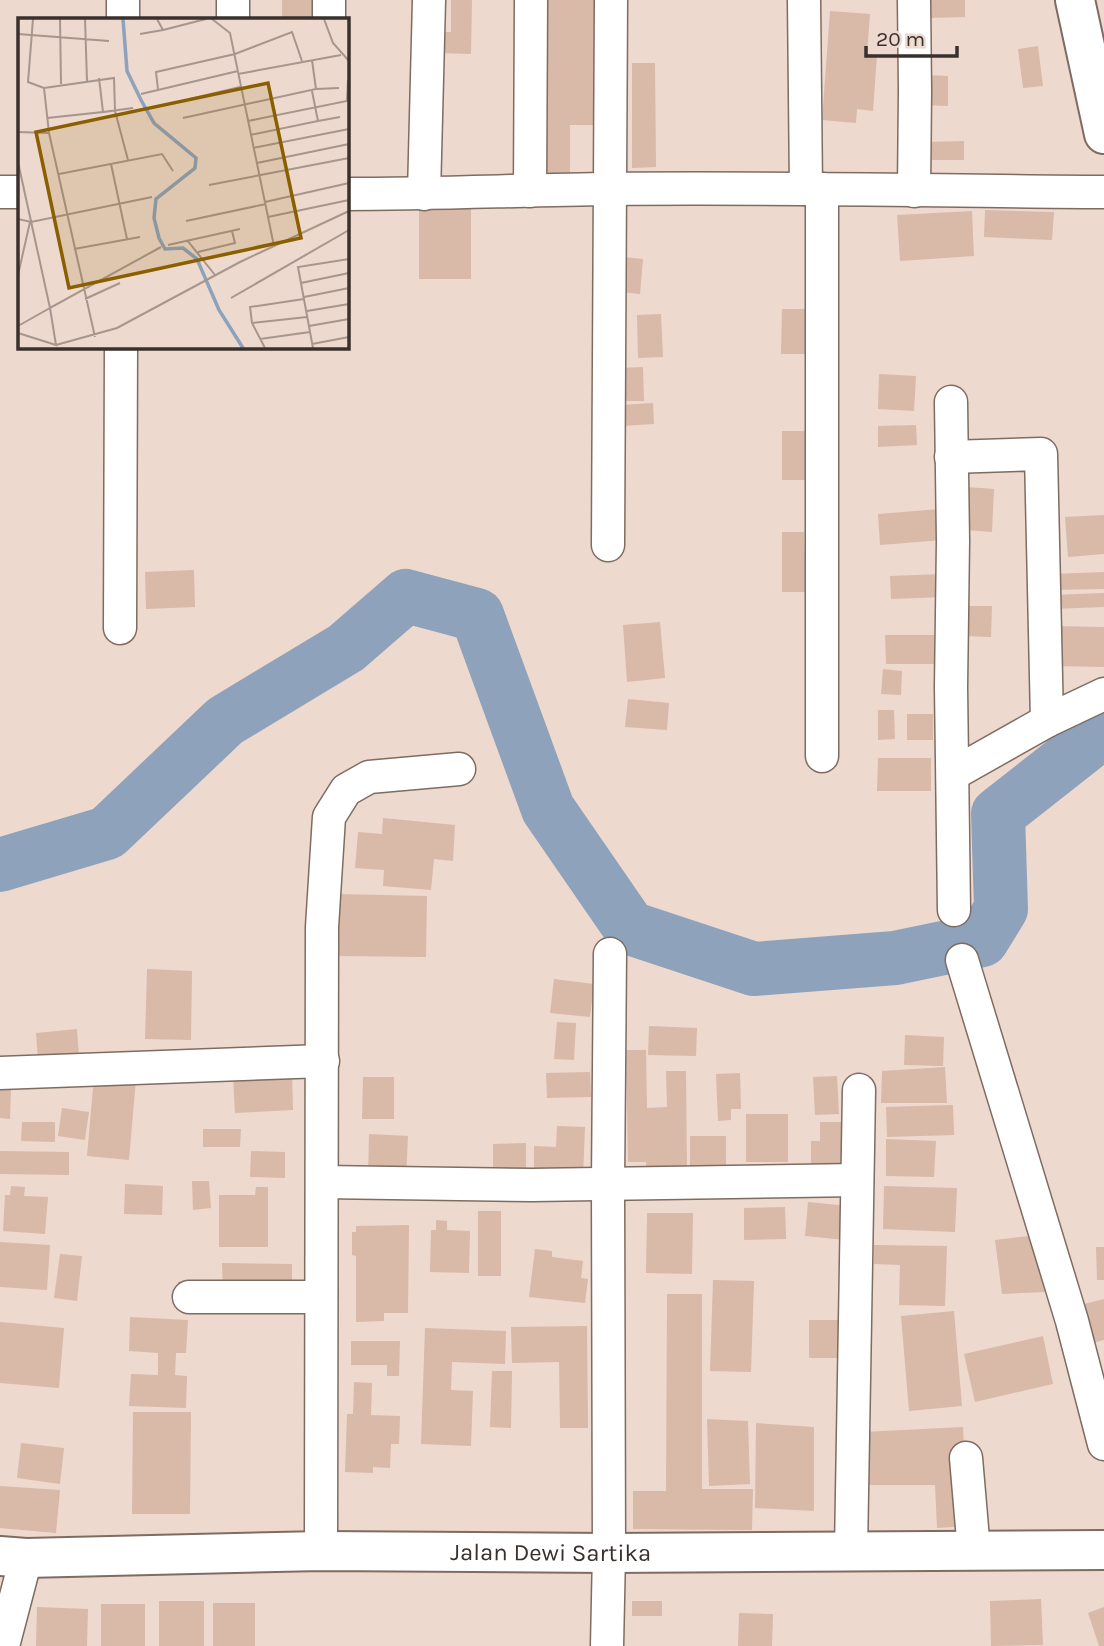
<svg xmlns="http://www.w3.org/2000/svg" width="1104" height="1646" font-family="Karla,sans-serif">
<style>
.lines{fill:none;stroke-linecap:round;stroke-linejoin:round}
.river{stroke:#8ea2bb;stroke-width:54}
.building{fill:#d9b9a8}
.street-casing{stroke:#7e6c62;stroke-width:35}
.secondary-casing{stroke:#7e6c62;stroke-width:42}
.street{stroke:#fff;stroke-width:32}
.secondary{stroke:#fff;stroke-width:38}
.labels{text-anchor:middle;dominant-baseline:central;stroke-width:5;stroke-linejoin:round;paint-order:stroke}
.street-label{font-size:24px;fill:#39312d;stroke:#eed9ce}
.inset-river{fill:none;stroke:#8ea2bb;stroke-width:3.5}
.inset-road{fill:none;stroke:#a6968e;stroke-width:2}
.view{fill:#8a5f00;fill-opacity:0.15;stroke:#8a5f00;stroke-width:3.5}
.inset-edge{fill:none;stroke:#39312d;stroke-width:3.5}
</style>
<rect width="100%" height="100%" fill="#eed9ce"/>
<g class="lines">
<path class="river" d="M0,865l107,-32 118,-112 121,-73 60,-52 71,19 71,194 82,119 124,41 141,-11 87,-18 19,-31 -3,-95 98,-77 8,-1"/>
</g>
<g class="building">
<rect x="282" y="0" width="32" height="19"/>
<path d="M451,0h21l-1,54 -33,-1 1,-21h12z"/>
<path d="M537,0h62l1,104h-6v21h-24v51h-32z"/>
<path d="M926,0h39v17l-38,1z"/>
<path d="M830,11l40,3 -3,40 10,1 -4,56 -16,-2 -1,14 -34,-3z"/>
<path d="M1038,46l5,40 -20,2 -5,-39z"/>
<path d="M632,63h23l1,104 -24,1z"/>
<path d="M924,75l24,1v30l-25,-1z"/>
<path d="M964,141v19h-38v-18z"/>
<rect x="419" y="200" width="52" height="79"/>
<path d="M985,210l69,2 -2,28 -68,-3z"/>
<path d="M972,211l2,45 -74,5 -3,-46z"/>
<path d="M622,257l21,2 -3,35 -21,-2z"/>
<path d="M782,309h32v45h-33z"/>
<path d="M661,314l2,43 -25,1 -1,-43z"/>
<path d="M643,367l1,34h-24l-1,-33z"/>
<path d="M879,374l37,2 -2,35 -36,-2z"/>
<path d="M653,403l1,21 -33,2 -1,-21z"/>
<path d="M916,425l1,20 -39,2v-21z"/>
<rect x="782" y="431" width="31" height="49"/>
<path d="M967,487l27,2 -2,43 -27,-2z"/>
<path d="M940,509l3,31 -63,5 -2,-31z"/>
<path d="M1104,515v39l-36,3 -3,-40z"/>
<path d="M782,532h22l1,24 14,1v21h-14v14h-23z"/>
<path d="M194,570l1,37 -49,2 -1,-37z"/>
<path d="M1104,572v17l-52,1 -1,-16z"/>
<path d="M943,574l1,23 -53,2 -1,-23z"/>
<path d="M1104,593v14l-52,2v-14z"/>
<path d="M964,606h28l-1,31 -27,-1z"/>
<path d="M660,622l5,56 -38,4 -4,-57z"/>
<path d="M1054,626l50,1v40l-51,-1z"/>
<path d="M885,635h49v29h-48z"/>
<path d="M883,669l19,2 -1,24 -20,-1z"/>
<path d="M628,699l41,4 -2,27 -42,-3z"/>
<path d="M878,710h16l1,29 -17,1z"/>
<rect x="907" y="714" width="26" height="26"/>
<path d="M878,758h53v33h-54z"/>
<path d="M383,818l72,7 -2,36 -19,-2 -3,31 -48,-4 1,-16 -29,-2 3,-36 24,2z"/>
<path d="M339,894l88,2 -1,61 -88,-1z"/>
<path d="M147,969l45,2 -1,69 -46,-1z"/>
<path d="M554,979l40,5 -4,33 -40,-4z"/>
<path d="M557,1022l19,1 -2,37 -20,-1z"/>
<path d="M649,1026l48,2 -1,28 -48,-1z"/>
<path d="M77,1029l2,27 -41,4 -2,-27z"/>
<path d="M905,1035l39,2 -1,29 -39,-1z"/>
<path d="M626,1050h20l1,58 20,-1 -1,-36h20l1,101 -41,1v-11h-18z"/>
<path d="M945,1067l2,36h-66l1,-32z"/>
<path d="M590,1072l1,25 -44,1 -1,-25z"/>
<path d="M740,1073l1,36h-10v11l-13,1 -2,-47z"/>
<path d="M292,1075l1,35 -58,3 -2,-36z"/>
<path d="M94,1076l42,3 -7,81 -42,-4z"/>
<path d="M837,1076l2,38 -24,1 -2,-38z"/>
<path d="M363,1077h31v42h-32z"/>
<path d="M0,1088l11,1 -1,30 -10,-1z"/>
<path d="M953,1105l1,30 -67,2 -1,-30z"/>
<path d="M62,1108l27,4 -4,28 -27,-4z"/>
<rect x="746" y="1114" width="42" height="48"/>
<path d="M22,1122h33v20l-34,-1z"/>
<path d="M820,1122h21v46h-30v-27h9z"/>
<path d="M557,1126l28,1 -2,50 -49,-3v-28l22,1z"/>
<path d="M203,1129h38l-1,18h-37z"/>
<path d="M369,1134l39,2 -2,42h-38z"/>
<rect x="690" y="1136" width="36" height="33"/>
<path d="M886,1139l50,2 -2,36 -48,-1z"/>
<path d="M526,1143v26h-33v-25z"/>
<path d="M0,1151l69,1v23l-69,-1z"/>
<path d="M251,1151l34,1v26l-35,-1z"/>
<path d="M192,1181h17l2,27 -18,2z"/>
<path d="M125,1184l38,2 -1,29 -38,-1z"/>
<path d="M11,1186l14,1 -1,9 24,1 -3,37 -42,-3 2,-36h5z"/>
<path d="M884,1186l73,2 -2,44 -72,-3z"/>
<path d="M256,1187h12v60h-49v-52h36z"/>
<path d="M808,1202l41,4 -3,34 -41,-4z"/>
<path d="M785,1207l1,32 -42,1v-32z"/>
<rect x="478" y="1211" width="23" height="65"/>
<path d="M647,1213h46l-1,61 -46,-1z"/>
<path d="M436,1220l11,1v9l23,1 -1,42 -39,-1 1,-42h5z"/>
<path d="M409,1225l-1,88h-24v8l-28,1v-66l-4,-1v-23h4v-6z"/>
<path d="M1036,1235l9,57 -43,2 -7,-54z"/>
<path d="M0,1242l50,3 -3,45 -47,-3z"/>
<path d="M874,1245l73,1 -2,60 -46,-1 1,-40 -26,-1z"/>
<path d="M1096,1247h8v33h-7z"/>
<path d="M535,1249l17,2v6l31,4 -2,17 7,1 -3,24 -56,-6z"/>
<path d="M60,1254l22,2 -5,45 -23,-3z"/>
<path d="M222,1263l70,1v28h-69z"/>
<path d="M713,1280l41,1 -3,91 -41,-1z"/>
<path d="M667,1294h35v195h51l-1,41 -119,-1v-38h33z"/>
<path d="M1104,1299v41l-19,5 -9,-39z"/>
<path d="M954,1311l8,95 -53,5 -8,-95z"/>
<path d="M130,1317l58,3 -2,33h-10l-1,22 12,1 -1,32 -57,-2 2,-32 27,1v-22l-29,-2z"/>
<rect x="809" y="1320" width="39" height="38"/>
<path d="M0,1322l64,6 -5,60 -59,-5z"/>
<path d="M587,1326l1,102h-28l-1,-66 -47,1 -1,-36z"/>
<path d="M425,1328l81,3 -1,33 -53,-2 -1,28 22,1 -2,55 -50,-2z"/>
<path d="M1043,1336l10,48 -78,18 -11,-48z"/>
<path d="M351,1341h49l-1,35h-12v-11h-36z"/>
<path d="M492,1371h20l-1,57 -21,-1z"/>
<path d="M354,1382l18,1 -1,32 29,1 -1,28h-8l-1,24 -17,-1v6l-28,-1 2,-58h6z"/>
<path d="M133,1412h58l-1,102h-58z"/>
<path d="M707,1419l41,2 2,63 -41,2z"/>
<path d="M756,1423l58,4v84l-59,-3z"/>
<path d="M963,1427l5,99 -31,2 -2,-43h-72v-53z"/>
<path d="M21,1443l43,5 -4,36 -43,-6z"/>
<path d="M0,1486l60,4 -4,43 -56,-5z"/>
<path d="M1041,1599l2,46 -52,1 -1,-45z"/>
<rect x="159" y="1601" width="45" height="45"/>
<rect x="632" y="1601" width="30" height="15"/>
<rect x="213" y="1603" width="42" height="43"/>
<rect x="101" y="1604" width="44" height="42"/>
<path d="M37,1607l51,2 -1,37h-51z"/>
<path d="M1104,1607v39h-5l-11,-33z"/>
<path d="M739,1613l34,1 -1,32h-34z"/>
</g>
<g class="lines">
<defs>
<g id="street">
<path d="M804,0l2,189"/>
<path d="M123,19v-19"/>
<path d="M233,19v-19"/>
<path d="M329,19v-19"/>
<path d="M822,189v567"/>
<path d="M530,191l1,-191"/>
<path d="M914,191l1,-101 -1,-90"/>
<path d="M0,192h19"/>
<path d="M346,194c89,0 177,-4 265,-5 165,-2 329,2 493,3"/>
<path d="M424,194l5,-194"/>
<path d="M951,402l2,139 -2,146 3,223"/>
<path d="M951,457l90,-3 6,267"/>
<path d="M608,545l3,-545"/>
<path d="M120,628l1,-282"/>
<path d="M953,774l94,-53 57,-27"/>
<path d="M962,960l110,361 32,123"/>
<path d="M0,1073l323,-12"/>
<path d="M323,1182l209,3 325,-5"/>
<path d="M189,1297h132"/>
<path d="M966,1458l8,93"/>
<path d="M321,1551l1,-624 7,-110 17,-27 23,-13 90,-8"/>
<path d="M851,1551l8,-461"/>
<path d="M3,1646l23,-88"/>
<path d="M607,1646l2,-93 -1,-369 2,-230"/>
</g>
<g id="secondary">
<path d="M1075,0l29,134"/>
<path id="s1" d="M0,1556l26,2 295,-7 288,2 495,-3"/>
</g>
</defs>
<use href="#street" class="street-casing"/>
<use href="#secondary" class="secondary-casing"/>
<use href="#street" class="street"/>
<use href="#secondary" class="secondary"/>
</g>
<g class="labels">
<g class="street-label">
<text stroke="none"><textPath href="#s1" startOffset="551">Jalan Dewi Sartika</textPath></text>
</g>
</g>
<g transform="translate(18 18)">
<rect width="331" height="331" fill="#eed9ce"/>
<path class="inset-river" d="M105,1l4,52 14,29 13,23 42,35 -1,10 -39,31 -2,19 5,20 6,11 18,-1 14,11 22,51 24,38"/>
<path class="inset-road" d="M15,1l-5,63 16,6 5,45 46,204M42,1l1,65M67,1l2,62M139,1l6,11 43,-11M194,1l18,14 44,213M306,1l9,24 16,18M0,16l91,7M122,16l23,-4M220,56l103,-19M81,60l4,34 30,-4M26,70l70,-10 1,33 13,49M140,71l-2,-17 79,-18 57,-22 10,29M298,71l23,-1M123,76l97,-23M172,81l50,-12M29,100l56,-6M165,100l133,-29 -4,-29M230,103l99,-20 1,-21M300,103l22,-4M0,114l31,1M232,117l68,-14 -6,-30M235,130l96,-19M0,144l32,146 111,-61M239,145l92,-19M93,146l16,75M41,156l103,-20 11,17M191,167l140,-27M247,184l84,-19M250,199l81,-17M0,201l13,3 121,-25M168,203l80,-17M169,222l28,35M150,227l72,-16M56,231l66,-12M180,234l37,-9 -3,-12M0,257l12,-53M283,265l48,-10M286,279l45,-9M213,280l118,-68M67,281l35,-16M289,293l42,-7M234,305l55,-6M0,308l32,-18 6,37 -38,-12M291,308l40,-7M242,321l50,-7M294,326l37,-7M38,327l61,-17 123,-66 109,-51M247,330l-13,-25 -2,-16 54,-8M295,330l-15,-81 51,-8"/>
<path class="view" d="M250,65l33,155 -232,50 -33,-156z"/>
<rect width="331" height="331" class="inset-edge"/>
</g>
<path d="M866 46v10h91v-10" fill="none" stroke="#39312d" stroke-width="3.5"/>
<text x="876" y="46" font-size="21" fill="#39312d" stroke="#eed9ce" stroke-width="5" paint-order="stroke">20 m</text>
</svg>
